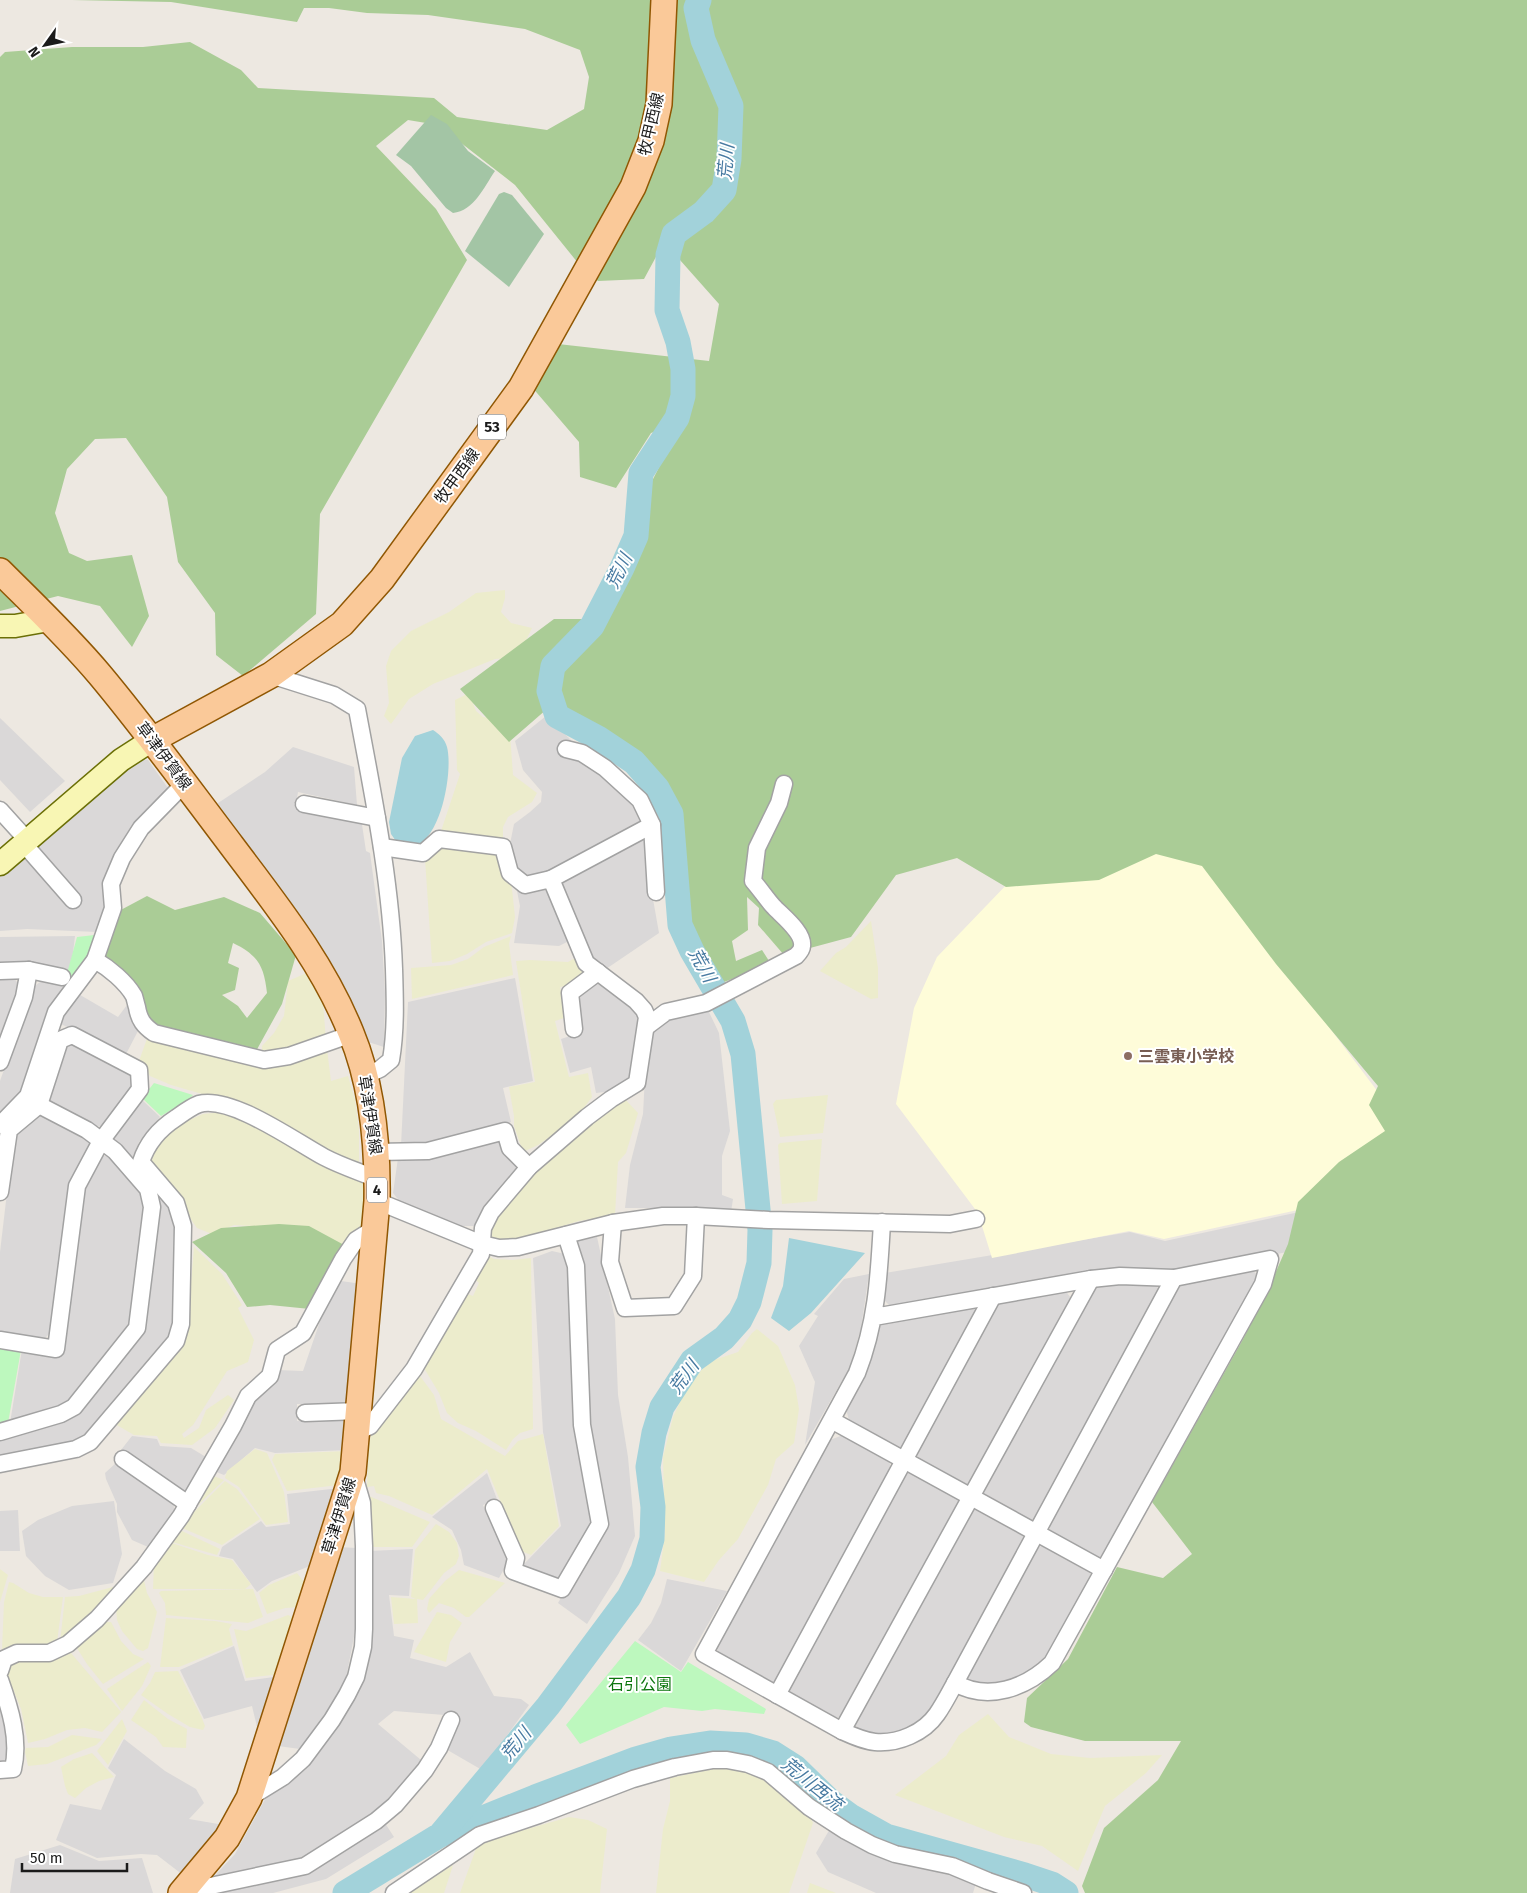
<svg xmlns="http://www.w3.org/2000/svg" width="1527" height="1893" font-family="'Fira Sans','Noto Sans JP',sans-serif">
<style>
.residential{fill:#dad8d8}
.education{fill:#fefcd9}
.farmland{fill:#ececcc}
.forest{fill:#aacc96;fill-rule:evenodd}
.cemetery{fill:#a3c5a5}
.park{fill:#bdf8be}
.water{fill:#a2d2da}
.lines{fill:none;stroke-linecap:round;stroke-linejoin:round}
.river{stroke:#a2d2da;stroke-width:25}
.street-casing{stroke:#a2a2a2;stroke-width:19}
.secondary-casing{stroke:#6b6f06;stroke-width:25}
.primary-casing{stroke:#905703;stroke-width:28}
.street{stroke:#fff;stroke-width:16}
.secondary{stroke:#f8f6b4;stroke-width:22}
.primary{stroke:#fac999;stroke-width:25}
.education-dot{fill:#8d6e63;stroke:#fff;stroke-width:2}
.labels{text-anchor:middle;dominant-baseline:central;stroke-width:4;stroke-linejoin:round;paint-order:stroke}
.shield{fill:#fff;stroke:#5f5f5f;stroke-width:1}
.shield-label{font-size:15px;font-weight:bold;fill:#1b1b1b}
.street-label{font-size:16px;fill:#1b1b1b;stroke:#fff}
.education-label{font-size:16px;font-weight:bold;fill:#785e54;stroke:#fff;text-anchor:start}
.park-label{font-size:16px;fill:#0d760e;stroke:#fff}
.water-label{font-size:18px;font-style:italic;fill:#477aa1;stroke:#fff}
</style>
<rect width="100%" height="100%" fill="#ede8e1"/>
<g class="residential">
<path d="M546,716l25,24 3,14 64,47 10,24 -115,54 -20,-14 -4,-16 5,-25 16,-12 11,-10 1,-10 -19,-22 -8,-29z"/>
<path d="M0,718l65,63 -35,31 -30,-32z"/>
<path d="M293,747l61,20 3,38 -59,-13 -2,13 65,13 5,33 4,2 12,88 3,52 -1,54 -22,-7 -147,-235 50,-33z"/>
<path d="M137,760h11l22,31 -38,44 -35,97 -70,-3 -27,2v-57l26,-21 47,56 8,-5 -49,-59z"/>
<path d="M649,833l4,66 6,34 -56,38 -20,-25 -26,-64z"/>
<path d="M516,886l27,3 9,6 17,46 -10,5 -45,-3 6,-37z"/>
<path d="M75,936l-4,34 -64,-5 -7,1v-29z"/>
<path d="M0,973l13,4 7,9 -20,60z"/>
<path d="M515,978l18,103 -30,7 8,34 -85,23 -25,1 7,-144z"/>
<path d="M597,979l29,19 15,21 -7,60 -20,12 -18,2 -5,-26 -21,6 -9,-34 18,-6 -5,-38z"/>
<path d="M43,980l28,6 -47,111 -24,22v-38l33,-94z"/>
<path d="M75,992l43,25 12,-16 8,30 -13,25 -68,-34z"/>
<path d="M708,1010l11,23 11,98 -8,25v39l11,4 -2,13 -44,-4h-62l5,-43 13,-51 4,-75 15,-19z"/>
<path d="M74,1043l58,31 2,14 -31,38 -12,1 -39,-23 -5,-10 16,-46z"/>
<path d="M140,1098l20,19 -21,25 -8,19 -17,-18 -3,-9z"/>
<path d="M48,1113l37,21 6,13 -38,183 -10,10 -43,-5v-83l14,-119 23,-18z"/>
<path d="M493,1138l12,5 12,21 -1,12 -35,45 -6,5h-17l-57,-23 -8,-10 5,-35z"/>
<path d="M110,1155l32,36 4,17 -14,117 -62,77 -11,7 -49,14 12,-74 41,4 21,-173 14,-24z"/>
<path d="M159,1194l12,9 8,23 -3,99 -5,15 -79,94 -19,12 -73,15v-24l71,-20 70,-88z"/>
<path d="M1304,1211l-11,40 -111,21 -289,37 -9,-9 1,-27 245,-41 35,9z"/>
<path d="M597,1237l18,82 3,76 10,62 7,79 -16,37 -32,51 -29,-21 45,-77 -17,-103 -13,-181z"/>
<path d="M552,1251l13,3 4,12 23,254 -1,11 -26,46 -12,4 -26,-9 -3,-8 37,-38 -18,-94 -10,-174z"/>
<path d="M1250,1269l10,7 -154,280 -11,3 -43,-22 -4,-15 130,-237z"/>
<path d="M869,1274l-8,54 -11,39 -45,78 10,-63 -16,-36 19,-30 -4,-2 30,-35z"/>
<path d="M334,1280l28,4 -10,113 -10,9 -29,1 -1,-3h-15v17l45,-5 9,10 -4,24 -72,3 -20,-5 -31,27 -10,-4 34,-70 29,-31 26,1z"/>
<path d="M1154,1282l8,12 -122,225 -12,4 -43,-23 -5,-13 113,-202z"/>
<path d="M1065,1290l8,11 -101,182 -11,3 -41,-23 -6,-16 84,-144z"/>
<path d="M971,1304l7,10 -72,133 -12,2 -44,-25 -4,-15 32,-83 8,-5z"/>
<path d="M843,1435l45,23 4,13 -115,210 -13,3 -44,-26 -4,-13 114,-205z"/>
<path d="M132,1436l25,3 3,7 31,2 15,9 -17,34 -9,2 -59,-43z"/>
<path d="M116,1463l57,37 2,16 -27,31 -16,-7 -15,-28v-8l-11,-25 -1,-6z"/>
<path d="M912,1472l44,22 4,13 -118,209 -11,4 -41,-23 -3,-13 113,-208z"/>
<path d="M487,1473l10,26 -14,6 6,14 4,-1 17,40 -11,20 -35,-13 -3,-15 -9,-20 -20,-13z"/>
<path d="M340,1488l-25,76 -43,17 -15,11 -24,-33 -14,-3 3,-9 39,-26 5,6 24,-3 -3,-30z"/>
<path d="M114,1501l8,53 -9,29 -44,7 -24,-14 -19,-20 -4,-25 16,-11 34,-14z"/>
<path d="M979,1508l43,24 4,11 -93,168 -20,17 -25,8 -29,-4 -6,-13 115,-207z"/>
<path d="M18,1510l2,41h-20v-40z"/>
<path d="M1046,1544l43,25 3,13 -46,81 -26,17 -47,6 -8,-11 67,-125z"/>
<path d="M336,1547l21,1 -2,83 -10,53 -25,39 -20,26 -22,-3z"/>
<path d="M413,1549l-4,47 -20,-1 5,41 20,4 -4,18 36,9 24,-15 24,44 27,3 8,6 -47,65 -38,-22 13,-32 -63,-5 -16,13 49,41 -52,51 -69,45 -100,24 29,-31 33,-60 91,-108 10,-135z"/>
<path d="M667,1579l60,12 -46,80 -43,-31 13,-17 10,-20z"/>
<path d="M234,1646l11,35 36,-5 -23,55 -6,-25 -48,13 -24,-49z"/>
<path d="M0,1695l11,60 -11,9z"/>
<path d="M124,1739l41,32 31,18 8,14 -15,16 35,6 -41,50 -26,-20 -16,-1 -44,4 -41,-18 14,-36 31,6 15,-35 -8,-7z"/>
<path d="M383,1820l11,17 -68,42 -53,14h-59l89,-23z"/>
<path d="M831,1827l119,43 26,13 -3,10h-97l-48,-21 -12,-19z"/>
<path d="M60,1845l39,16 43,-3 11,35h-143l5,-34z"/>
</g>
<path class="education" d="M1130,842l75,21 204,270 -102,75 -143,31 -35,-8 -137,27 -10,-32 -7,-17 -79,-105 18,-96 23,-51 75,-78z"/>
<g class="farmland">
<path d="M505,590v8l-4,14 10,11 21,5 -14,29 -23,2 -62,25 -24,15 -18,25 -7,-8 5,-13 -3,-37 5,-15 20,-20 38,-19 27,-19z"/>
<path d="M469,693l7,18 7,6 26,3 4,55 24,18 -5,9 -24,15 -5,10v13l-46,-8 -16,-1 19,-57 -3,-4 -2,-70z"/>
<path d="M440,847l56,6 15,27 4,37 -3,16 -26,9 -19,12 -17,7 -18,2 -7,-104z"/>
<path d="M871,921l7,47v30l-7,1 -51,-28 16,-18 10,-6z"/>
<path d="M511,936l-2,8 4,31 -101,24 -1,-31 40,-3 17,-6 16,-12z"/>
<path d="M577,957l7,17 -13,11 -11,2 7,30 -12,4 14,56 19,-4 4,24 -9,12 -20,19 -25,17 -15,7 -9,-26v-10l-5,-29 26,-5 -19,-121 14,-1 38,2z"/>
<path d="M309,972l14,31 3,37 -58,15 -6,-5v-4l12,-13 10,-17 4,-35z"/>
<path d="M149,1033l109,31 69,-15 4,32 17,-5 7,24 4,30v33l-32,-12 -111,-53 -45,-13 -21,-9 -11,-15z"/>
<path d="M828,1095l-5,38 -43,4 -7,-33 3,-4z"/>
<path d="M624,1098l14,15 -12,40 -8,9 -3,53 -36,6 -66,20 -21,-1 -4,-11 21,-31 64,-62z"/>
<path d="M223,1112l37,13 104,55v43l-22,25 -34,-19 -74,-4 -22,9 -15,-6 -46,-65 4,-12 11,-16 16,-12 21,-9z"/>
<path d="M822,1139l-5,62 -35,3 -4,-59 2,-2z"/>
<path d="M194,1247l28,27 20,31 -4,3 16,32 -6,22 -21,9 -34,54 -11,9 2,4 15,-10 7,-18 22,-15 6,5 -19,28 -23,17 -31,-2 -4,-7 -23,-1 -19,-11 46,-54 20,-20 -2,-8 9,-23z"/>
<path d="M488,1256l6,3 19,1 18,-2 2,171 -13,4 -7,6 -7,11 -30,-19 -18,-8 -11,-10 -8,-20 -18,-30 44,-70 8,3 6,-13 -5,-5z"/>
<path d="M757,1329l21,17 17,39 4,24 -5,34 -18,16 -8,26 -30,54 -19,21 -15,22 -44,-11 5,-38 -2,-76 10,-40 17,-36 21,-20 27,-9 14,-19z"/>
<path d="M420,1376l14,19 7,24 64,37 13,-15 25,-7 16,92 -28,29 -10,-4 -34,-82 -55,46 -43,-19 -13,-3 -2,-7 -7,1 2,-45 3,-9 29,-44z"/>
<path d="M255,1449l12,4 17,39 4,30 -22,3 -27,-38 -14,-9 2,-7z"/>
<path d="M347,1451l-8,34 -52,6 -15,-31 3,-6z"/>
<path d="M211,1475l13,5 -30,29z"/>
<path d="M225,1481l12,8 23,30 -38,26 -40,-17 10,-14z"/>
<path d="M369,1496l61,26 -18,25h-41z"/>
<path d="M436,1524l13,8 8,11 2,13 -3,8 -12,9 -21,27 -6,-1 1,24 -24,1 -3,-27 25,2 -5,-2 4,-47z"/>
<path d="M180,1530l40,19 -3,6 -45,-13z"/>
<path d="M172,1543l36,12 24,5 19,24 -6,5h-92l1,-25z"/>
<path d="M0,1569l8,6 -8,27z"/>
<path d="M459,1570l46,13 -36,34h-3l-12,-9 -15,-5 -10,10 -2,-4 2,-10 16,-18z"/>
<path d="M297,1573l10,13 -5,21 -17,1 -18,6 -8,-21 10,-8z"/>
<path d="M143,1576l4,17 10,19 -9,36 -5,3 -6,-2 -15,-18 -5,-11 -1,-13z"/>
<path d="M9,1582l4,1 16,10 14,4h20l-6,45 -9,5 -31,-1 -15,3 2,-47z"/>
<path d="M113,1587l1,5 -22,22 -32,28 5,-45 14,-1z"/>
<path d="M253,1589l10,28 -15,6 -82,-8 -1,-12 -6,-10 2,-2z"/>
<path d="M437,1612l14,3 11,8 -12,19 -4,20 -32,-10z"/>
<path d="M288,1615l9,4 -16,55 -35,4 -12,-49 12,2z"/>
<path d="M166,1618l49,3 17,3 -3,5 4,16 -54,22h-19z"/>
<path d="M105,1622h6l10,19 12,13 11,5 -41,25 -16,-20 -12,-19z"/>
<path d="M71,1653l50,59 -19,20 -17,-4 -18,2 -22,9 -17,4 -7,-34 -8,-20 -4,-2 -4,-12 2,-14 12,-3 24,3 17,-4z"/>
<path d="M148,1662l3,4 -9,20 -20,25 -15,-22z"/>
<path d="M178,1671l23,45 4,10 -2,4 -13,-3 -22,-13 -27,-19 9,-12 5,-11z"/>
<path d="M144,1700l24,19 19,10 -1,19 -23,-1 -7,-10 -25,-17z"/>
<path d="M988,1714l21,23 42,17 39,4 72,-3 -16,18 -41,33 -27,65 -36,-25 -38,-9 -109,-42 51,-39 13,-21z"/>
<path d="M122,1719l5,12 -19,34 -11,-14z"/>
<path d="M72,1735l30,4 -6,6 -49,19 -19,2 -3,-14 1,-4 22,-1z"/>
<path d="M92,1753l22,24 -15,4 -13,7 -11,10 -7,-4 -3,-8 -4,-19 13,-8z"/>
<path d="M718,1768l32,2 17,7 42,38 4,8 -24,70h-133l7,-64 7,-28v-23z"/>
<path d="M569,1817l19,3 19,9 -7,64h-140l18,-50z"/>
<path d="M453,1865l-9,28h-34z"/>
<path d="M810,1883l26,10h-29z"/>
</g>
<g class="forest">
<path d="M72,0h1455v1893h-442l-3,-7 22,-58 54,-48 23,-39h-96l-54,-14 -7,-5 3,-24 41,-39 49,-92 46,11 29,-24 -40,-52 90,-161 26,-51 20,-46 10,-42 41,-40 46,-31 -16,-26 9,-19 -102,-122 -74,-98 -46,-12 -57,26 -93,7 -49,-29 -61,17 -45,62 -67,18 -26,-30 1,-17 -12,-11 1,33 -16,11 4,20 26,-11 9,14 -60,23 -35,-55 -10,-122 -51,-67 -60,-41 -46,40 -49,-53 94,-70h40l29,-41 27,-93 32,-63 -31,11 -35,55 -36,-11 -1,-35 -48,-56 27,-42 151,17 10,-57 -55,-62 -20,37 -46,2 -20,-18 -63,-78 -77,-60 -30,-5 -32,26 60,63 31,51 -147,254 -4,100 -73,62 -27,-21 -1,-42 -37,-51 -11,-65 -41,-59 -31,1 -28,30 -12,44 14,40 18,8 45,-6 17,61 -17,31 -32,-41 -42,-10 -58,15v-554l5,-5 67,-5h71l47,-5 51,28 17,18 176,10 23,19 90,13 37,-21 5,-32 -9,-27 -55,-21 -97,-14 -61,-2 -38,-5h-25l-7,14 -126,-20z"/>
<path d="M147,896l28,14 49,-13 36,16 36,42 -14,49 -27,49 -93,-23 -12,-8 -47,-61 14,-49zM233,943c25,12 31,23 34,50l-20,25 -9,-12 -16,-11 13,-5 4,-22 -11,-5z"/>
<path d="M279,1224l30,2 37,20 -36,63 -40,-4 -23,2 -21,-34 -34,-31 29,-14z"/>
</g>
<g class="cemetery">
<path d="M431,115l16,9 21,27 27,20c-11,16 -21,40 -42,42l-7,-5 -35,-42 -15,-11z"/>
<path d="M504,192l8,3 32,39 -35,53 -44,-36 34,-57z"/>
</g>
<g class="park">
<path d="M103,934l-28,49 -9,-6 11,-40z"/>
<path d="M154,1083l39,12 -5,5 -27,16 -19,-18z"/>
<path d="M0,1347l21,3 -13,73 -8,3z"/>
<path d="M635,1641l46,31 7,-10 78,47 -2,5 -49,-5 -13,2 -38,-4 -84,37 -14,-19z"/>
</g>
<g class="water">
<path d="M433,730c6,4 12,9 14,17 6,23 -5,88 -30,98 -5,2 -13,-1 -19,-1l-7,-10 -2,-12 13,-64 13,-22z"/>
<path d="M789,1238l76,15 -54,60 -22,18 -18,-13 12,-32z"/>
</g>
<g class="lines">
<g class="river">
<path d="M443,1834l92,-37 101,-38 35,-10 39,-6 36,2 27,8 22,14 35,34 22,16 34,19 139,39 27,9 14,9"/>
<path d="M345,1893l95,-58 108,-129 81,-109 14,-27 9,-31 1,-32 -5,-40 6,-34 8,-26 30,-46 32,-23 16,-18 9,-18 10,-39 1,-33 -17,-176 -10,-33 -41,-70 -12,-26 -9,-111 -14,-26 -23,-26 -36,-24 -41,-22 -8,-25 4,-25 39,-40 30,-58 14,-32 5,-63 36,-55 6,-22v-27l-5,-27 -11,-32 1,-55 6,-21 30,-22 20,-22 5,-31 2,-53 -28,-66 -7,-32 3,-8"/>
</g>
<defs>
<g id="street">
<path d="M271,675l63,20 23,14c16,86 34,172 37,260 1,31 2,61 -3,91l-11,9 -15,7"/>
<path d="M566,749l16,4 23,15 35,32 12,25 4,67"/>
<path d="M304,804l73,14"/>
<path d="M0,810l28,31"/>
<path d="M24,844l49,56"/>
<path d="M551,879l101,-54"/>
<path d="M95,960c14,8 31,22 39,36 1,3 2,8 3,11 2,13 7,19 17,26l110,27 25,-4 63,-22"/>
<path d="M0,971l29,-1 33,7"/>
<path d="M646,1027l20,-15 40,-9 90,-47c2,-2 6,-6 6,-10 2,-14 -21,-31 -29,-40 -7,-8 -13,-17 -20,-25l4,-33 22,-45 5,-19"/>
<path d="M574,1029l-4,-36 28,-21"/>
<path d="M0,1062l24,-65 5,-27"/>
<path d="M0,1125l28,-29 28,-84 39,-52 18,-52 -2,-24 11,-26 19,-30 44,-45"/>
<path d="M377,1152l51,-1 77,-20 5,17 19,19"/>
<path d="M0,1192l9,-62 30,-25 21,-65 12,-5 67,35 1,19 -39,52 -24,45 -21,163 -56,-9"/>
<path d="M377,1201l105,43 17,4 19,-1 95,-24 50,-7h33l73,4 181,4 26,-5"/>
<path d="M613,1223l-3,39 15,46 49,-2 19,-30 3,-60"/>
<path d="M874,1317l217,-38 29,-3 54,2 96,-19 -7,25 -211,379c-26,25 -64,39 -97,20 -6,11 -11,21 -18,31 -13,19 -39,30 -62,28 -11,-1 -22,-6 -33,-11l-138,-77 153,-281c20,-51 22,-98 25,-151"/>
<path d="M305,1413l54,-2"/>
<path d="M833,1421l271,149"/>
<path d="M0,1432l61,-18 13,-7 63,-79 15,-121 -4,-18 -33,-38 -28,-21 -48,-25"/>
<path d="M357,1432l13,-6 44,-57 67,-115 2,-26 8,-16 38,-45 58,-50 24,-18 26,-16 10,-66 -3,-7 -8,-9 -50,-38 -35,-84 -26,6 -15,-12 -7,-26 -64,-8 -16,14 -41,-6"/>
<path d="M123,1459l65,45"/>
<path d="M0,1464l76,-15 14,-7 86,-101 5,-17 2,-98 -7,-23 -35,-41c6,-19 18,-33 35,-44 7,-5 15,-11 23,-14 32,-9 97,38 125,53 17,9 36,15 53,22"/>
<path d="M494,1508l22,50 -3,13 49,18 38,-65 -18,-99 -6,-159 -10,-31"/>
<path d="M0,1671l4,-12 13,-6h32l19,-9 29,-25 47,-52 37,-51 52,-90 15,-30 22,-20 7,-26 26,-17 40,-74 13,-19 19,-12"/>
<path d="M0,1680c10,28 20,60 13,89l-13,1"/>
<path d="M955,1683l219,-405"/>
<path d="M777,1695l216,-399"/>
<path d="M842,1731l249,-452"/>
<path d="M249,1798l34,-21 20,-18 29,-39 15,-25 9,-18 7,-30 1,-18v-83l-2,-43 -9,-31"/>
<path d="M182,1892l123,-26 71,-45 19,-16 30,-35 14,-22 12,-28"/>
<path d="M394,1893l86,-58 59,-20 94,-36 42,-12 38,-7h14l21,4 20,8 41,35 37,24 26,14 23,9 57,12 36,15 35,12"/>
</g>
<g id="secondary">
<path d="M0,626h15l34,-6"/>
<path d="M0,864l121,-104 31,-20"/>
</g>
<g id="primary">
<path d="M0,571c34,34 69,67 100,104 46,55 88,113 132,171 45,60 91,117 119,187 22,53 27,111 26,168l-24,271 -104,326 -22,40 -46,55"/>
<path d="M152,740l119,-65 71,-51 40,-45 139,-191 112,-201 18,-46 8,-37 5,-104"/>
</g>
</defs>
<use href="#street" class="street-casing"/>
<use href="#secondary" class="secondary-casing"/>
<use href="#primary" class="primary-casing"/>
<use href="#street" class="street"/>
<use href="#secondary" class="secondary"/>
<use href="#primary" class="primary"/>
</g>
<circle class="education-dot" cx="1128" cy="1056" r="5"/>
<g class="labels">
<g class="shield">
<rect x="478" y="414.5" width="28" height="25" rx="4"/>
<rect x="367" y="1177.5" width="20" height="25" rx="4"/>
</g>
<g class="shield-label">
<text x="492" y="427">53</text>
<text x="377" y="1190">4</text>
</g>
<g class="street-label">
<text transform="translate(651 124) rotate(-77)">牧甲西線</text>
<text transform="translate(457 476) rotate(-54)">牧甲西線</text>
<text transform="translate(164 756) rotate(53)">草津伊賀線</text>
<text transform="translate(370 1115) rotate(81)">草津伊賀線</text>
<text transform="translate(339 1516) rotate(-73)">草津伊賀線</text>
</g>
<g class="education-label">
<text x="1138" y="1056">三雲東小学校</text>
</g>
<g class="park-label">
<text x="640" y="1684">石引公園</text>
</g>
<g class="water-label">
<text transform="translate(726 162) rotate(-85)">荒川</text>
<text transform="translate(619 571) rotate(-64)">荒川</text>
<text transform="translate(702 965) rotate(61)">荒川</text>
<text transform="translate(684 1377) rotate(-53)">荒川</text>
<text transform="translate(516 1744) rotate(-50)">荒川</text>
<text transform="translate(812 1784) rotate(39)">荒川西流</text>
</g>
</g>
<g transform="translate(45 45) rotate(237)" stroke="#ffffff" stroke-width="4" paint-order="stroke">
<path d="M0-4L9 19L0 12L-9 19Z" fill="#1b1b1b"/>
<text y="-8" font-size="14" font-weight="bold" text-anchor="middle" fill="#1b1b1b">N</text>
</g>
<path d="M22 1863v8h105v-8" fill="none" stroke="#1b1b1b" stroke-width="2.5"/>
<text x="30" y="1863" font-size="15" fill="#1b1b1b" stroke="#ffffff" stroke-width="4" paint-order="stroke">50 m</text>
</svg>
